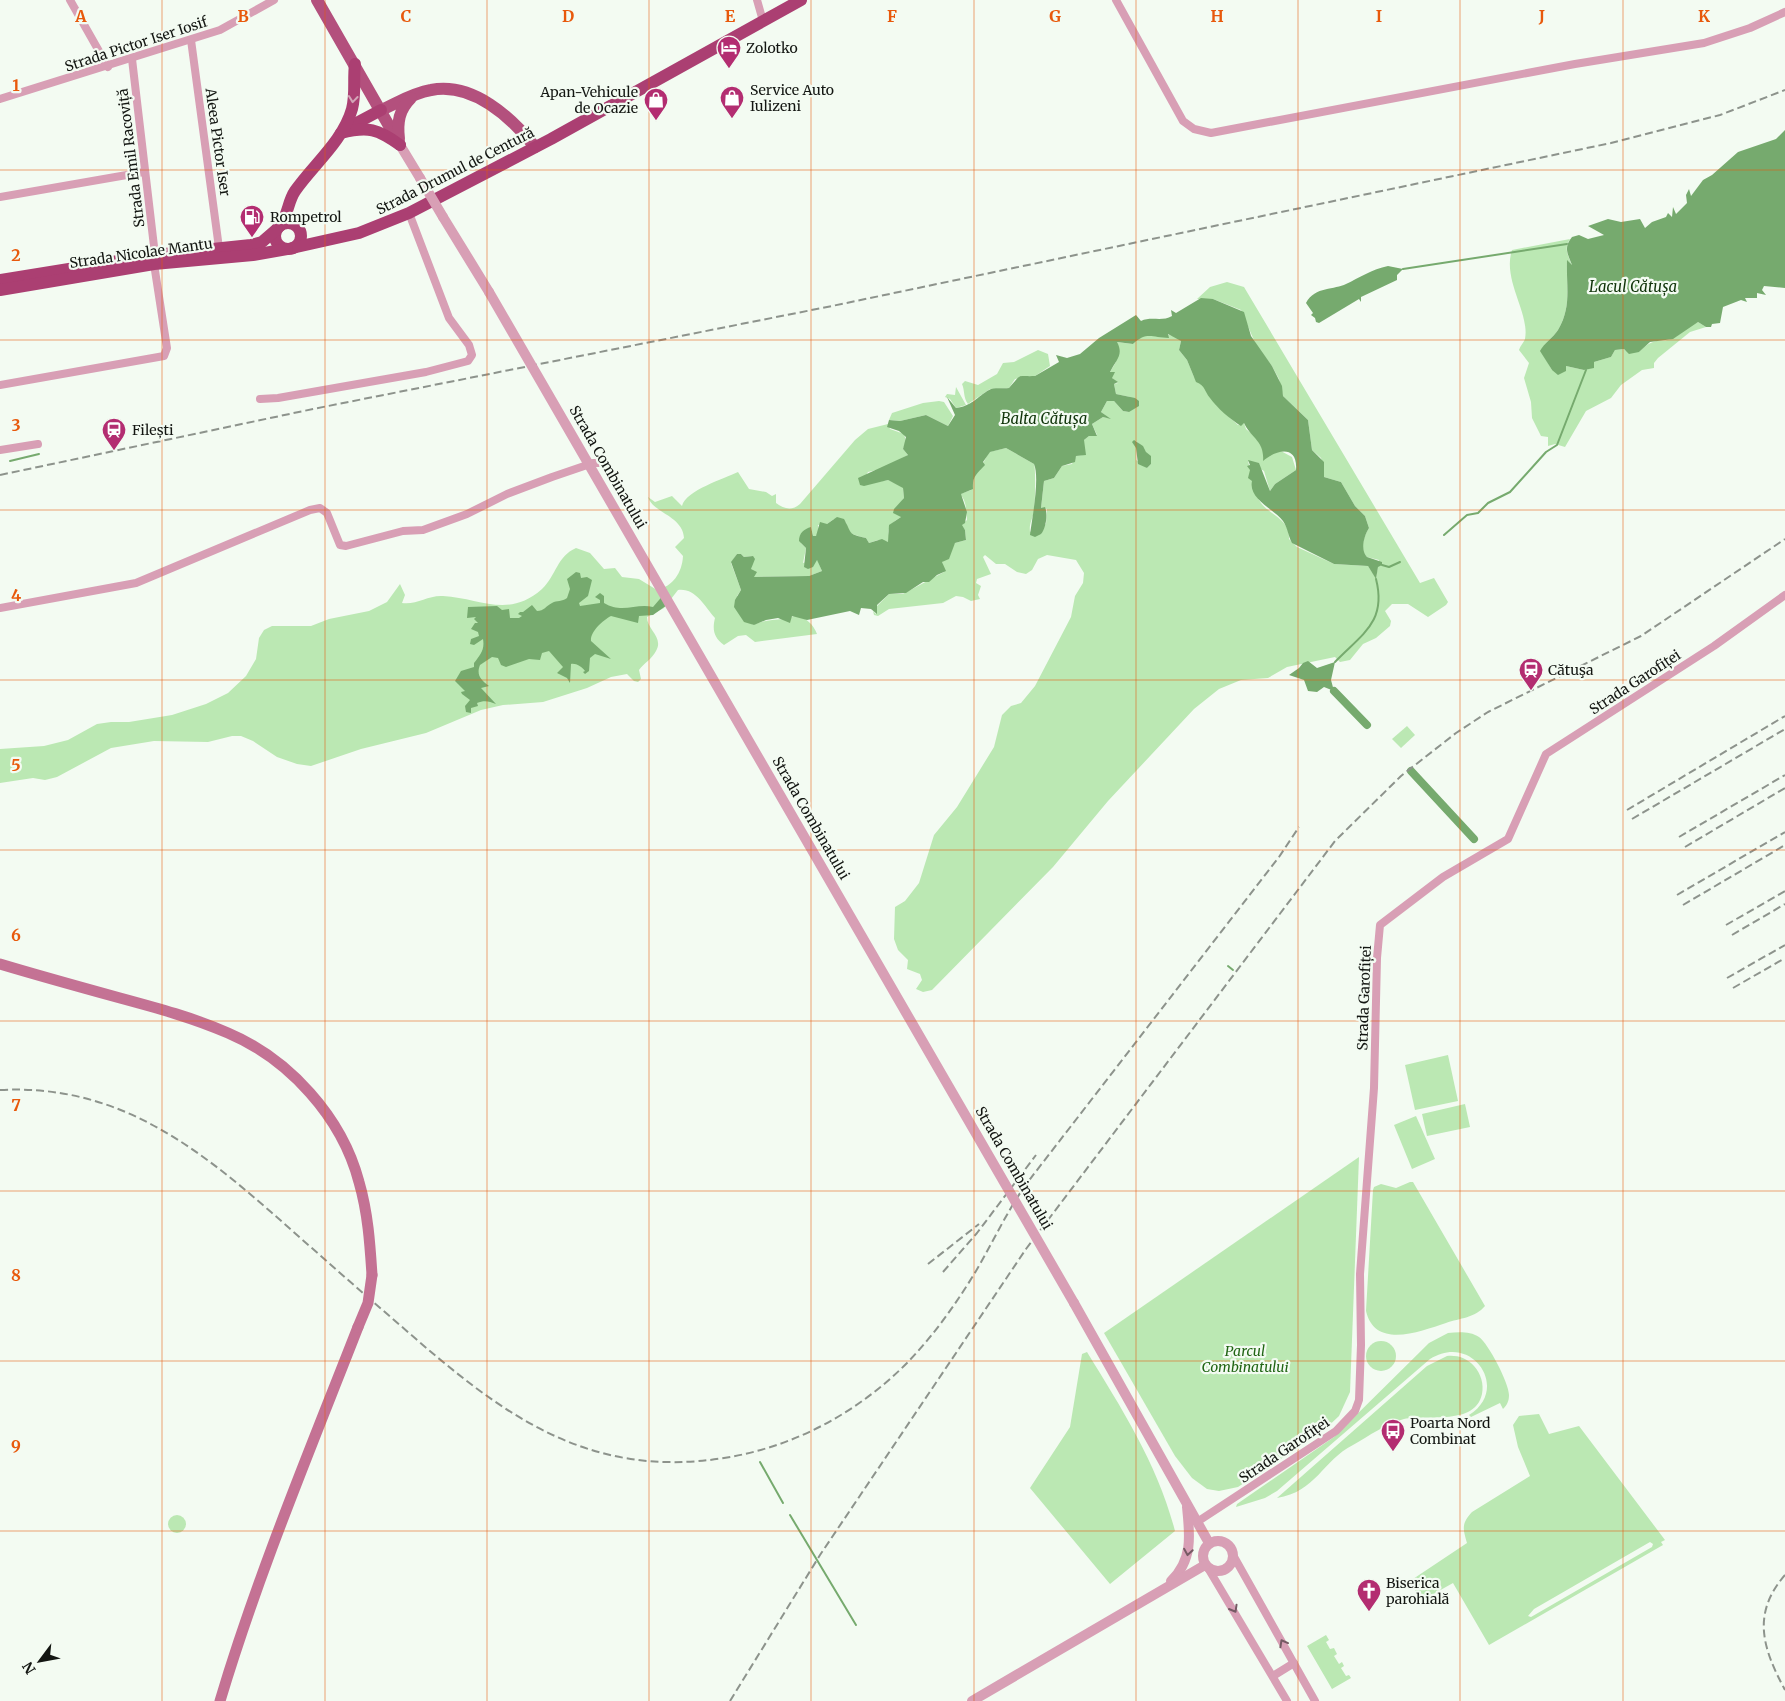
<svg xmlns="http://www.w3.org/2000/svg" width="1785" height="1701" font-family="Merriweather,serif">
<style>
.green{fill:#bbe8b3;fill-rule:evenodd}
.water{fill:#76aa6e}
.lines{fill:none;stroke-linecap:round;stroke-linejoin:round}
.stream{stroke:#76aa6e;stroke-width:2}
.canal{stroke:#76aa6e;stroke-width:8}
.minor{stroke:#d89fb5;stroke-width:8}
.tertiary{stroke:#d89fb5;stroke-width:10}
.secondary{stroke:#c47294;stroke-width:11}
.primary{stroke:#b3507d;stroke-width:12}
.trunk{stroke:#ab3f72;stroke-width:12}
.rail{stroke:#8d938c;stroke-width:2;stroke-dasharray:8 4;stroke-linecap:butt}
.tertiary-bridge{stroke:#d89fb5;stroke-width:10}
.secondary-bridge{stroke:#c47294;stroke-width:11}
.oneway{stroke:#d3a6b8}
.oneway2{stroke:#765a64}
.grid{fill:none;stroke:#e8590c;stroke-width:1;stroke-opacity:0.55}
.labels{text-anchor:middle;dominant-baseline:central;stroke-width:4.5;stroke-linejoin:round;paint-order:stroke}
.street-label{font-size:14px;fill:#131612;stroke:#f3fbf2}
.poi-label{font-size:14px;fill:#131612;stroke:#f3fbf2;text-anchor:start}
.park-label{font-size:14px;font-style:italic;fill:#206514;stroke:#f3fbf2}
.water-label{font-size:15px;font-style:italic;fill:#0f3309;stroke:#f3fbf2}
.grid-label{font-size:16px;text-anchor:middle;font-weight:bold;fill:#e8590c;stroke:#f3fbf2;stroke-width:4.5;stroke-linejoin:round;paint-order:stroke}
</style>
<rect width="100%" height="100%" fill="#f3fbf2"/>
<g class="green">
<path d="M1570,239c-7,11 -1,17 2,27l-5,-5c-1,26 5,45 -9,69 -5,8 -14,13 -17,21l11,19 14,-4 18,4 10,-3v-5l17,-5 4,-7 9,-1 2,2 13,1c18,-18 22,-7 36,-15 8,-4 13,-13 23,-15l8,5 -16,5 -32,26 -4,5v5l-12,2 -21,15 -10,13 -25,13 -21,36 -10,-3 -7,2v-9l-7,-1 -9,-18 -1,-16 -7,-24 5,-15 -10,-13c1,-4 5,-8 6,-11 5,-26 -23,-59 -13,-89z"/>
<path d="M1227,282l17,5 176,296 14,-5 14,24 -2,3 -18,12 -20,-13h-16l-7,7 6,10 -1,5 -14,12 -13,6 -13,16 -10,2 -5,-5 -48,10 -19,11 -27,2 -22,9 -25,20 -86,92 -55,66 -121,123 -9,2 -7,-3 6,-9 -2,-6 -13,-5 1,-9 -10,-10 -4,-11 1,-32 10,-6 14,-18 15,-48 23,-28 37,-60 8,-32 9,-9 10,-3 14,-17 36,-69 4,-21 8,-13 1,-10 -8,-13 -29,-5 -9,4 -6,11 -6,4 -9,-2 -12,-8h-9l-11,-9 -2,2 8,17 -14,5 -1,4 5,3 -3,9 2,4 -9,2 -8,-4 -7,-1 -13,7 -54,6 -11,7 -4,-1 -1,-4 3,3 1,-8 12,-12h14l41,-22 -2,-10 13,-19 11,-3 -1,-10 -4,-5 6,-5c-1,-10 0,-18 -7,-26l11,-4 4,-16 4,-3 10,-19 17,-4 28,16c2,4 1,43 0,48 -2,8 -5,12 -4,20l16,-8 1,-15 -6,-1 3,-27 10,-3 8,-12 10,-2 4,-8 7,-1 1,-15 5,-4 8,-1 -5,-11 11,-7 6,1 -8,-6 6,-11h7l9,10 6,1 1,-15 -14,-3 -2,-10 4,-1 -6,-5 -2,-6 6,-10v-20l17,2 7,-8c13,-1 31,-5 41,5l-2,9 8,10 7,17 12,11 11,18 21,19 6,-2 2,6 13,11 5,14 15,-4 13,7 4,13 -21,14 -5,7 -6,-20 -16,-10c4,13 4,30 13,42 10,13 29,16 28,36l8,8 37,17 34,2 8,12 3,-18 -12,-3c-8,-7 -3,-21 2,-29l-4,-12 -10,-10 -14,-24 -17,-5v-10l-3,-9 -9,-8 -4,-30 -25,-24 -4,-17 -7,-13 -16,-21 -15,-35 -28,-11h-16l13,-12zM1136,441c8,7 12,13 15,23l-4,4 -11,-8z"/>
<path d="M1038,350l10,4 2,12 -15,10 -20,3 -6,9 -19,1 -22,15c-5,-7 -3,-13 -6,-20l3,-3 13,4 19,-11 6,-11 11,-1z"/>
<path d="M956,387l10,18 -10,3 -6,-9 -5,-2 2,-3 8,1z"/>
<path d="M939,401l5,1 9,14 -5,10 -22,-11 -26,6 -11,-1 3,-7 31,-10z"/>
<path d="M888,424l2,5 14,5 2,7 -3,8 5,6 -27,14 -13,3 -8,13 28,-5 15,7 1,11 -6,8 3,11c-10,6 -15,10 -11,22l-2,3 -10,-2 -9,3 -3,-5c-11,-3 -19,-3 -20,-16l-12,-3 -7,5 -9,1 1,7 -3,4h-3l-2,-9 -10,16 5,5 -3,15 14,-4 5,12 -13,5 -55,1 -3,-8 2,-13 -9,1 -3,-3h-4l-6,9 10,27 -4,6 16,29c12,-5 19,-5 30,-6 4,0 7,-3 12,-3 10,0 19,9 22,18l-62,8 -9,-7 -8,1 -14,9c-10,-7 -12,-15 -9,-27 -11,-12 -19,-30 -37,-28l-14,18 -17,9c0,13 17,20 9,34 -4,8 -12,12 -17,19l2,9 -3,3 -4,-1 -7,-7 -16,3 -24,11 -44,14 -40,3 -22,5 -55,23 -65,16 -50,17 -14,-2 -20,-7 -24,-16 -12,-5h-9l-24,6 -54,-1 -43,7 -54,29 -12,3 -12,-2 -33,5v-34l44,-3 24,-6 29,-16 14,-2h18l43,-7 34,-11 22,-11 18,-17 10,-17 3,-21 5,-8 8,-4h39l18,-7 40,-8 18,-9 13,-18 5,11 -3,8c15,2 26,-8 41,-7 37,2 65,23 99,-7 14,-13 15,-33 34,-41l14,5 14,16 11,-1 7,9 17,2 18,11c16,-4 25,-17 26,-34l-8,-9 9,-9c-1,-22 -31,-25 -36,-41l7,5 17,-6 10,10c4,-16 42,-27 56,-34l11,17 17,3 6,4 4,-2v9c8,6 16,8 24,1l55,-64 13,-11z"/>
<path d="M1407,726l8,9 -14,13 -9,-9z"/>
<path d="M1448,1055l10,46 -43,9 -10,-45z"/>
<path d="M1465,1104l5,23 -43,9 -5,-22z"/>
<path d="M1416,1116l19,43 -23,10 -18,-44z"/>
<path d="M1359,1157l-9,235 -11,24 -16,15 -85,56 -19,4 -12,-2 -15,-11 -17,-22 -71,-123z"/>
<path d="M1410,1182h3l72,124c-10,12 -25,12 -39,17 -25,8 -71,27 -80,-12l7,-121 1,-3 7,-3 15,4z"/>
<path d="M1448,1333c10,-1 22,-2 31,4 9,6 30,46 30,58 0,6 -2,10 -6,14l-3,-6 -29,14 -2,-2c42,-26 3,-83 -39,-56l-153,132 -12,7 -29,9 1,-3 97,-67 95,-94z"/>
<circle cx="1381" cy="1356" r="15"/>
<path d="M1087,1352c35,57 71,113 88,179l-65,53 -80,-96 40,-61 12,-73z"/>
<path d="M1447,1356c10,-1 20,2 27,10 7,8 10,18 8,28 -7,32 -54,20 -78,25 -17,4 -35,17 -51,26 -30,15 -37,47 -76,53l150,-132z"/>
<path d="M1539,1414l10,20 30,-8 86,114 -4,2 2,3 -174,100 -36,-62 -32,18 -11,-20 57,-38c-4,-14 -6,-19 5,-31l58,-36 -12,-29 -5,-22 6,-9zM1650,1542l3,2 -1,3 -121,70 -3,-1 6,-7z"/>
<circle cx="177" cy="1524" r="9"/>
<path d="M1326,1635l3,5 -3,2 4,7 4,-1 3,6 -3,2 5,8 3,-2 2,4 -3,2 5,8 3,-1 2,3 -19,11 -25,-43z"/>
</g>
<g class="water">
<path d="M1785,130v158l-21,-2 -2,4 4,5 -9,-2v5h-12l2,4 -6,-2 -18,7 -3,16 -8,1 -1,3h-5l-8,-5 -25,17 -23,3 -11,10 -10,2 -5,-5 -9,1 -4,7 -17,5v6l-10,2 -18,-4v5l-8,4 -6,-5 -12,-19c4,-8 13,-13 18,-21 14,-24 8,-43 9,-70l5,5c-4,-11 -9,-17 0,-28l7,-2 9,4 16,-4 -16,-9 20,-7 13,3 19,-3 5,9 7,-6 14,-5 2,-4 4,4 1,-10 3,7 11,-11 -1,-8 3,-6 2,7 12,-16 9,-5 26,-23 38,-13z"/>
<path d="M1388,266l15,3 -6,6v5l-36,17v5l-2,-3 -40,24 -3,-1 -1,-4 -4,-3 2,-2 -7,-10c9,-17 29,-13 40,-19 13,-6 26,-15 42,-18z"/>
<path d="M1201,298l12,1 31,13 7,24 21,30 10,20 1,10 25,24 4,30 12,12v15l17,5 14,24 10,10 4,12c-5,8 -9,22 -2,29l15,5v3l-4,2 -2,12 -8,-13 -34,-2 -42,-21c-4,-7 -4,-15 -9,-22 -9,-12 -35,-22 -31,-40l-4,-3 2,-8 -3,-4 3,-1 -2,-5 11,3 11,28 5,-7 21,-14c2,-25 -19,-21 -33,-9 2,-20 -13,-24 -19,-38l-3,3c-11,-7 -24,-18 -31,-28 -6,-7 -4,-12 -14,-16l-9,-22 -8,-10 2,-9 -13,-7 1,4c-17,0 -22,-7 -36,6l-16,-2c7,13 -1,18 -7,30h5l-3,6 6,4 -4,2 2,10 19,4 4,3v5l-10,6 -6,-1 -9,-10h-7l-6,11 10,7 -8,-2 -11,7 5,12h-8l-5,4 2,15 -10,1 -1,6 -13,4 -8,12 -10,3 -3,27 4,-1c3,7 1,21 -4,27l-6,3 -5,-2c2,-16 10,-57 4,-71l-28,-16 -16,4 -7,10 2,3c-8,9 -13,11 -12,24l-12,5 6,18 -2,11 -3,2 3,5 1,10 -11,3 -6,16 -7,3 4,9 -9,4 -8,7h-6l-17,11 -17,1 -12,11v9l-6,-5 -10,-1 -2,7 -9,-4 -43,9 -15,-4 -2,7 -12,-5 -12,2 -12,5 -10,-3 -10,-15 1,-7 6,-10 -10,-28 6,-8h4l3,3 9,-1 2,3 -4,10 6,3 -3,5 55,-1 13,-5 -5,-11 -4,7 -5,2 -4,-2 2,-19 -7,-7c0,-8 5,-12 12,-14l2,9h3l4,-14 7,2 10,-7 7,2c8,14 3,15 22,19l3,5 13,-4 6,3 1,-17 12,-8 -8,-4 1,-4 10,-11 -1,-10 -15,-8 -24,6 -4,-1 -2,-7 50,-23 -5,-6 3,-12 -7,-6 -12,-4 2,-7 11,1 26,-6 22,11 7,-11 -8,-18 9,11c16,-2 21,-11 33,-18 5,-3 14,-1 20,-2 14,-16 7,-11 26,-12l24,-14 -3,-7 11,3 13,-4 19,-16 37,-23 5,6c10,-5 21,1 31,-5l-1,-6 5,3z"/>
<path d="M1134,440l9,6 3,6 5,4v8l-4,4 -9,-4 -2,-16 -4,-6z"/>
<path d="M576,572l4,1 1,5 6,-1 5,3 -4,16 -9,7 1,3 20,-3v-3l-5,-3 5,-4 4,3v7c18,11 32,0 49,4l12,-14 2,12 -14,10 -14,1 -1,7 -27,-7c-8,4 -21,16 -20,25l20,18 -16,-5 -5,4 -1,13 -4,3 -2,-2 2,-1c-3,-4 -9,-8 -14,-7l-1,19 -3,-5 -10,-5 6,-6 -14,-16 -7,2 -2,7 -11,-1 -23,8 -5,-2 -3,-7 -6,-1 -12,8c-4,10 1,15 9,21l-8,2 15,16c-7,-3 -12,-4 -19,-1l1,3 -7,2v5l-5,-1 -1,-6 5,-6 -8,-6 -1,-2 4,-1 -10,-10 6,-10 13,-4v-4c6,-8 11,-13 9,-24l-9,6 -4,-1 1,-5 8,-3 -1,-4 -7,-3 4,-6h3l-4,-4 2,-2 -9,1 1,-11 29,-1 5,4 7,-1 1,9h9l3,-2 -4,-2 2,-2h3l9,-7 5,6c7,0 9,-5 15,-8 5,-3 10,-1 15,-5l3,-9 -3,-10z"/>
<path d="M1308,661l9,7 18,-6 -4,18 3,11 -10,-4 -7,5 -9,-1 -4,-11 -15,-5 10,-7 4,-5z"/>
</g>
<g class="lines">
<g class="stream">
<path d="M1403,269l164,-25"/>
<path d="M10,461l29,-7"/>
<path d="M1444,535l23,-20 11,-2 10,-10 22,-11 36,-40 11,-7 29,-75"/>
<path d="M1382,565l7,2 11,-5"/>
<path d="M1335,662c27,-28 52,-40 41,-83"/>
<path d="M1228,966l5,4"/>
<path d="M760,1462l23,41"/>
<path d="M790,1515l66,110"/>
</g>
<g class="canal">
<path d="M1334,691l33,34"/>
<path d="M1411,771l63,68"/>
</g>
<g class="minor">
<path d="M70,0l38,67"/>
<path d="M757,0l6,21"/>
<path d="M1116,0l67,121 11,8 17,4 364,-69 129,-21 46,-15 35,-16"/>
<path d="M191,40l28,208"/>
<path d="M132,59l23,196"/>
<path d="M0,99l220,-69 54,-30"/>
<path d="M0,197l144,-25"/>
<path d="M0,385l164,-29 3,-8 -13,-84"/>
<path d="M260,399l18,-1 148,-26 42,-11 4,-6 -3,-10 -20,-27 -40,-105"/>
<path d="M0,450l38,-6"/>
<path d="M0,608l136,-25 174,-73 10,-2 7,5 13,32 6,1 57,-15 20,-1 44,-16 40,-20 45,-17 41,-14h11"/>
<path d="M1197,1522l139,-91 19,-20 4,-11 2,-55 -1,-71 14,-186 3,-130 3,-33 63,-48 65,-38 38,-85 168,-108 71,-51"/>
<path d="M1233,1555l82,146"/>
<path d="M1208,1568l79,133"/>
<path d="M1273,1676l21,-13"/>
</g>
<g class="tertiary">
<path d="M400,145l20,33"/>
<path d="M443,217l46,75"/>
<path d="M1074,1303l135,240"/>
<circle cx="1218" cy="1556" r="15"/>
<path d="M1171,1581c22,-21 19,-46 16,-74"/>
<path d="M972,1701l233,-136"/>
</g>
<g class="secondary">
<path d="M0,964c40,12 80,23 120,34 37,10 74,20 108,35 61,26 114,84 131,149 9,31 11,62 13,93"/>
<path d="M220,1701c38,-127 90,-251 138,-374"/>
</g>
<g class="primary">
<path d="M317,0l83,145"/>
<path d="M381,110c16,-7 32,-17 50,-20 42,-8 80,27 104,57"/>
<path d="M399,139c-2,-17 0,-29 12,-41"/>
</g>
<g class="trunk">
<path d="M349,127l32,-17"/>
<path d="M341,133c27,-7 37,-4 59,12"/>
<circle cx="288" cy="236" r="13"/>
<path d="M280,226c8,-11 8,-25 15,-35 18,-26 48,-50 57,-82 4,-15 1,-30 3,-45"/>
<path d="M292,248l67,-15 50,-20 142,-74 250,-139"/>
<path d="M0,280l155,-25 96,-10 11,-3 15,-13"/>
<path d="M0,290l154,-26 99,-9 34,-6"/>
</g>
<g class="rail">
<path d="M0,475l313,-66 519,-103 779,-163 109,-28 65,-25"/>
<path d="M1627,810l158,-94"/>
<path d="M1632,819l153,-90"/>
<path d="M1679,837l106,-62"/>
<path d="M1685,847l100,-59"/>
<path d="M1677,895l108,-63"/>
<path d="M1683,905l102,-60"/>
<path d="M1726,925l59,-34"/>
<path d="M1732,935l53,-31"/>
<path d="M1727,978l58,-33"/>
<path d="M1733,988l52,-30"/>
<path d="M0,1090c113,-6 191,52 271,122 43,38 86,76 130,114 97,85 184,154 323,132 70,-11 133,-45 183,-95 27,-28 49,-59 69,-92 17,-29 31,-60 51,-88l252,-326 20,-30"/>
<path d="M928,1264l51,-40"/>
<path d="M943,1272l34,-39 59,-78"/>
<path d="M1785,1575c-34,39 -22,74 0,115"/>
<path d="M730,1701l90,-146 206,-306 309,-408 66,-65 55,-43 32,-21 153,-76 144,-97"/>
</g>
<g class="tertiary-bridge">
<path d="M420,178l23,39"/>
<path d="M489,292l585,1011"/>
</g>
<path class="secondary-bridge" d="M358,1327l10,-24 4,-28"/>
</g>
<defs><path id="oneway-chevron" d="M-2-3.5L2.5 0L-2 3.5" fill="none" stroke-width="1.6" stroke-linecap="round" stroke-linejoin="round" transform="scale(1.25)"/></defs>
<use class="oneway" href="#oneway-chevron" transform="translate(353 99) rotate(96)"/>
<g class="oneway2">
<use href="#oneway-chevron" transform="translate(1188 1552) rotate(99)"/>
<use href="#oneway-chevron" transform="translate(1234 1609) rotate(60)"/>
<use href="#oneway-chevron" transform="translate(1283 1643) rotate(-119)"/>
</g>
<path class="grid" d="M162,0v1701M325,0v1701M487,0v1701M649,0v1701M811,0v1701M974,0v1701M1136,0v1701M1298,0v1701M1460,0v1701M1623,0v1701M0,170h1785M0,340h1785M0,510h1785M0,680h1785M0,850h1785M0,1021h1785M0,1191h1785M0,1361h1785M0,1531h1785"/>
<defs>
<symbol id="hotel-pin" viewBox="-11 -11 22 30"><path d="M0 17L-7.5 6A9.5 9.5 0 1 1 7.5 6Z" fill="#b32d71" stroke="#f3fbf2"/><path d="M-6-4.5h1.5V1H6V5H4.5V3h-9V5H-6ZM-4 0a1.8 1.8 0 1 1 3.6 0ZM.5 0V-2.5h3Q6-2.5 6 0Z" fill="#fff"/></symbol>
<symbol id="shop-pin" viewBox="-11 -11 22 30"><path d="M0 17L-7.5 6A9.5 9.5 0 1 1 7.5 6Z" fill="#b32d71" stroke="#f3fbf2"/><path d="M-5-2.5h2.3a2.7 3.5 0 0 1 5.4 0H5L5.5 6h-11ZM-1.5-2.5h3a1.5 2.3 0 0 0-3 0Z" fill="#fff"/></symbol>
<symbol id="fuel-pin" viewBox="-11 -11 22 30"><path d="M0 17L-7.5 6A9.5 9.5 0 1 1 7.5 6Z" fill="#b32d71" stroke="#f3fbf2"/><path d="M-5.5-6h7V0h2V4h1.3V-2.5L3-4.5l.8-.8L6-3V5H2.5V1h-1V6h-7ZM-4.2-4.7v3.2H.2V-4.7Z" fill="#fff"/></symbol>
<symbol id="station-pin" viewBox="-11 -11 22 30"><path d="M0 17L-7.5 6A9.5 9.5 0 1 1 7.5 6Z" fill="#b32d71" stroke="#f3fbf2"/><path d="M-3-6H3Q5-6 5-4V2Q5 4 3 4L4.5 6H3L1.5 4h-3L-3 6H-4.5L-3 4Q-5 4-5 2V-4Q-5-6-3-6ZM-3.5-4v3h7v-3ZM-3.5 1v1.5H-2V1ZM2 1v1.5H3.5V1Z" fill="#fff"/></symbol>
<symbol id="bus-pin" viewBox="-11 -11 22 30"><path d="M0 17L-7.5 6A9.5 9.5 0 1 1 7.5 6Z" fill="#b32d71" stroke="#f3fbf2"/><path d="M-5-6H5V4H4V6H2V4H-2V6H-4V4H-5ZM-3.5-4V0h7V-4ZM-3.5 1.2v1.5H-2V1.2ZM2 1.2v1.5H3.5V1.2Z" fill="#fff"/></symbol>
<symbol id="church-pin" viewBox="-11 -11 22 30"><path d="M0 17L-7.5 6A9.5 9.5 0 1 1 7.5 6Z" fill="#b32d71" stroke="#f3fbf2"/><path d="M-1.2-6h2.4v3.5h3.3v2.4h-3.3V6h-2.4V-.1h-3.3v-2.4h3.3Z" fill="#fff"/></symbol>
</defs>
<g fill-rule="evenodd">
<use href="#hotel-pin" x="715" y="34" width="28" height="38"/>
<use href="#shop-pin" x="718" y="84" width="28" height="38"/>
<use href="#shop-pin" x="642" y="86" width="28" height="38"/>
<use href="#fuel-pin" x="238" y="203" width="28" height="38"/>
<use href="#station-pin" x="100" y="416" width="28" height="38"/>
<use href="#station-pin" x="1517" y="656" width="28" height="38"/>
<use href="#bus-pin" x="1379" y="1417" width="28" height="38"/>
<use href="#church-pin" x="1355" y="1577" width="28" height="38"/>
</g>
<g class="labels">
<g class="street-label">
<text transform="translate(136 44) rotate(-18)">Strada Pictor Iser Iosif</text>
<text transform="translate(218 142) rotate(82)">Aleea Pictor Iser</text>
<text transform="translate(131 158) rotate(-97)">Strada Emil Racoviță</text>
<text transform="translate(455 171) rotate(-27)">Strada Drumul de Centură</text>
<text transform="translate(141 253) rotate(-8)">Strada Nicolae Mantu</text>
<text transform="translate(608 467) rotate(60)">Strada Combinatului</text>
<text transform="translate(1635 682) rotate(-33)">Strada Garofiței</text>
<text transform="translate(811 818) rotate(60)">Strada Combinatului</text>
<text transform="translate(1364 998) rotate(-88)">Strada Garofiței</text>
<text transform="translate(1014 1168) rotate(60)">Strada Combinatului</text>
<text transform="translate(1284 1450) rotate(-34)">Strada Garofiței</text>
</g>
<g class="poi-label">
<text x="746" y="48">Zolotko</text>
<text x="750" y="90">Service Auto<tspan x="750" dy="16">Iulizeni</tspan></text>
<text x="638" y="92" text-anchor="end">Apan-Vehicule<tspan x="638" dy="16">de Ocazie</tspan></text>
<text x="270" y="217">Rompetrol</text>
<text x="132" y="430">Filești</text>
<text x="1548" y="670">Cătuşa</text>
<text x="1410" y="1423">Poarta Nord<tspan x="1410" dy="16">Combinat</tspan></text>
<text x="1386" y="1583">Biserica<tspan x="1386" dy="16">parohială</tspan></text>
</g>
<g class="park-label">
<text x="1245" y="1351">Parcul<tspan x="1245" dy="16">Combinatului</tspan></text>
</g>
<g class="water-label">
<text x="1633" y="286">Lacul Cătușa</text>
<text x="1044" y="418">Balta Cătușa</text>
</g>
</g>
<g class="grid-label">
<text x="81" y="22">A</text>
<text x="243" y="22">B</text>
<text x="406" y="22">C</text>
<text x="568" y="22">D</text>
<text x="730" y="22">E</text>
<text x="892" y="22">F</text>
<text x="1055" y="22">G</text>
<text x="1217" y="22">H</text>
<text x="1379" y="22">I</text>
<text x="1542" y="22">J</text>
<text x="1704" y="22">K</text>
<text x="16" y="91">1</text>
<text x="16" y="261">2</text>
<text x="16" y="431">3</text>
<text x="16" y="601">4</text>
<text x="16" y="771">5</text>
<text x="16" y="941">6</text>
<text x="16" y="1111">7</text>
<text x="16" y="1281">8</text>
<text x="16" y="1452">9</text>
</g>
<g transform="translate(40 1661) rotate(238)" stroke="#f3fbf2" stroke-width="4" paint-order="stroke">
<path d="M0-4L9 19L0 12L-9 19Z" fill="#131612"/>
<text y="-8" font-size="14" font-weight="bold" text-anchor="middle" fill="#131612">N</text>
</g>
</svg>
